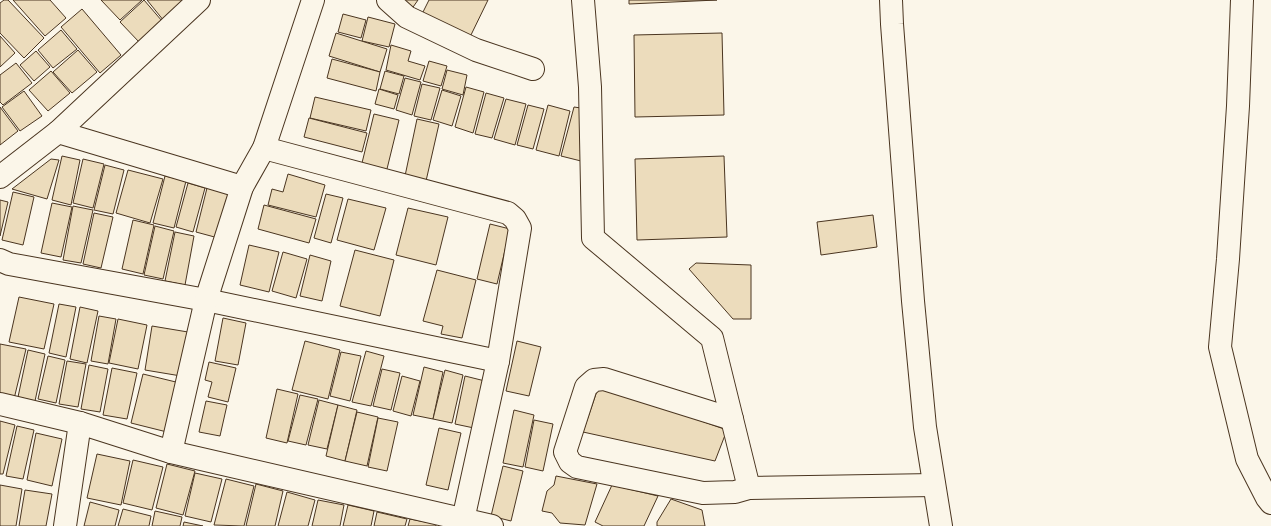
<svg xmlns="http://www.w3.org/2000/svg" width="1271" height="526" font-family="'Exo 2',sans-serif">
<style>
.building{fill:#ecdcbc;stroke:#4a3520}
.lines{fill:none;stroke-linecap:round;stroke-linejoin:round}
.minor-casing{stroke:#4a3520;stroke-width:24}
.minor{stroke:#fbf6e9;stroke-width:22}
</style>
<rect width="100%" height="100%" fill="#fbf6e9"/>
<g class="building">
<path d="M4,0h4l36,38 -20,20 -24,-25v-30z"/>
<path d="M13,0h37l16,18 -21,18z"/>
<path d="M101,0h41l-22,20z"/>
<path d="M144,0l18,21 -22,22 -20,-21z"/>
<path d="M147,0h39l-22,21z"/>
<path d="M397,0h21l-7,10z"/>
<path d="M429,0h59l-19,39 -48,-23z"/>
<path d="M629,0h88l-88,4z"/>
<path d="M82,9l39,46 -21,18 -39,-46z"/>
<path d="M343,14l23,6 -5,18 -23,-6z"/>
<path d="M368,17l27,7 -6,23 -27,-6z"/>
<path d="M61,30l16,19 -24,19 -15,-18z"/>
<path d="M336,33l51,16 -7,23 -51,-16z"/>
<path d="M722,33l2,82 -89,2 -1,-82z"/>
<path d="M0,36l15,17 -15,14z"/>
<path d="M391,45l20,6 -3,10 17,5 -5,14 -34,-10z"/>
<path d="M78,50l19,22 -25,21 -19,-21z"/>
<path d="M36,51l14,16 -16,14 -14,-16z"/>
<path d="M332,59l48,13 -4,19 -49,-13z"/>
<path d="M429,61l18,5 -6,20 -18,-5z"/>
<path d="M16,63l16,20 -29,22 -3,-3v-27z"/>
<path d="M447,70l20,5 -4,20 -21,-6z"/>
<path d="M51,71l19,22 -22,18 -19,-21z"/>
<path d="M385,71l19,5 -5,18 -19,-5z"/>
<path d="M405,78l16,4 -9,33 -16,-5z"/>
<path d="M422,84l18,4 -9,32 -17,-4z"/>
<path d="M466,87l18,5 -11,41 -18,-6z"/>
<path d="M379,89l19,6 -4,14 -19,-5z"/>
<path d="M442,90l19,6 -9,30 -19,-6z"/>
<path d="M24,91l18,25 -22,15 -18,-24z"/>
<path d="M486,93l18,5 -12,40 -17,-4z"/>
<path d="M315,97l56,13 -5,21 -56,-13z"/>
<path d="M506,99l20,5 -11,41 -21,-6z"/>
<path d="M528,105l16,4 -11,40 -16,-4z"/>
<path d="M548,105l22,6 -11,45 -23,-6z"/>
<path d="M0,107l18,24 -18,14z"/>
<path d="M574,107l7,1v53l-20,-5z"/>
<path d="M374,114l25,6 -13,53 -25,-6z"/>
<path d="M309,118l58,15 -5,19 -58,-15z"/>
<path d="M417,119l22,5 -13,57 -21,-5z"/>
<path d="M62,156l18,4 -9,45 -19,-5z"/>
<path d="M724,156l3,81 -90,3 -2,-81z"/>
<path d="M51,159l8,1 -12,39 -35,-10z"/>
<path d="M83,159l21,5 -11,44 -20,-5z"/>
<path d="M105,165l19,5 -11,44 -19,-4z"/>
<path d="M128,170l35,9 -13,44 -34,-10z"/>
<path d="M288,174l37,11 -9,32 -48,-12 4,-16 11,3z"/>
<path d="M165,176l21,5 -12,47 -21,-5z"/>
<path d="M188,183l17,5 -12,44 -17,-5z"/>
<path d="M207,188l26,6 -11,45 -26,-7z"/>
<path d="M13,192l21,5 -11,48 -21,-5z"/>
<path d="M326,194l17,4 -12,45 -17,-5z"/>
<path d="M348,199l38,9 -12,42 -37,-10z"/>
<path d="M0,200l8,2 -8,34z"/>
<path d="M52,203l20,4 -11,50 -20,-4z"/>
<path d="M264,205l52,14 -7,24 -51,-14z"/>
<path d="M73,206l20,4 -12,53 -18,-3z"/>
<path d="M408,208l40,9 -12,48 -40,-10z"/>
<path d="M94,213l19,4 -12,51 -18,-4z"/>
<path d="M873,215l4,32 -56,8 -4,-33z"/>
<path d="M133,220l21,5 -11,49 -21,-5z"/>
<path d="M490,224l20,5 -13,55 -20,-5z"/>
<path d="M155,226l19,5 -11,48 -19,-4z"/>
<path d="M175,232l19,4 -9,49 -20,-4z"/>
<path d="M249,245l30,7 -10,40 -29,-7z"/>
<path d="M355,250l39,10 -14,56 -40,-10z"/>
<path d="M283,252l24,7 -11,39 -24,-7z"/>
<path d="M310,255l21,6 -9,40 -22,-5z"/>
<path d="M696,263l55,2v54h-18l-44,-50z"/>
<path d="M437,270l39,10 -14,58 -21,-4 2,-8 -20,-5z"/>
<path d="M19,297l35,7 -10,45 -35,-7z"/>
<path d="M59,304l17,3 -10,50 -17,-4z"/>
<path d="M80,307l18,4 -11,52 -17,-4z"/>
<path d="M99,316l17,3 -8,45 -17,-3z"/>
<path d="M223,318l23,5 -8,42 -23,-4z"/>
<path d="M118,319l29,6 -9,44 -29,-6z"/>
<path d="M152,326l36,6 -7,44 -36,-6z"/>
<path d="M305,341l35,9 -12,49 -36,-9z"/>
<path d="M517,341l24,6 -12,49 -23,-5z"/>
<path d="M0,344l26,5 -12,50 -14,-3z"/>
<path d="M28,350l17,4 -10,47 -17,-4z"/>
<path d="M366,351l18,5 -13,50 -19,-4z"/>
<path d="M341,352l20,4 -11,45 -20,-5z"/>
<path d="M48,356l17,4 -9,43 -18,-4z"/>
<path d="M67,361l19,3 -8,43 -19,-3z"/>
<path d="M209,362l27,6 -8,34 -20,-5 4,-15 -7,-2z"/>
<path d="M89,365l19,4 -8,43 -19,-3z"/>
<path d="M424,367l19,5 -10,47 -20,-4z"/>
<path d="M112,368l25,5 -10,46 -24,-4z"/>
<path d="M382,369l18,4 -9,37 -18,-4z"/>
<path d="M445,370l18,5 -11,48 -19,-4z"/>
<path d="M143,374l37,9 -13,49 -36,-9z"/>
<path d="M402,376l18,5 -9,35 -18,-5z"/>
<path d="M465,376l20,5 -11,47 -19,-4z"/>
<path d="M599,385l128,45 -12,31 -132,-29z"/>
<path d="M277,389l21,5 -11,49 -21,-5z"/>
<path d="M300,395l18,4 -12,46 -18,-4z"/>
<path d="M319,400l19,5 -11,44 -19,-4z"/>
<path d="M206,401l21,4 -7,31 -21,-4z"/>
<path d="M338,405l19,5 -12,51 -19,-5z"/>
<path d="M514,410l20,5 -11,52 -20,-4z"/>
<path d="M357,412l21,5 -11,49 -22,-5z"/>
<path d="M378,418l20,4 -11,49 -19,-4z"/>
<path d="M534,420l19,4 -10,47 -18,-4z"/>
<path d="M0,421l15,4 -12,49h-3z"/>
<path d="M17,426l17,4 -11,49 -17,-3z"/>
<path d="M439,428l22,5 -13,57 -22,-5z"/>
<path d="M36,433l26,6 -10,47 -25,-6z"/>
<path d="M97,454l33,7 -9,44 -34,-7z"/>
<path d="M133,460l30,7 -11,43 -29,-7z"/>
<path d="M167,464l28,7 -12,44 -27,-7z"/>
<path d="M503,466l20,5 -12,50 -20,-5z"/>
<path d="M195,473l27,6 -11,43 -26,-6z"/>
<path d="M556,476l41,8 -12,41 -25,-2 -8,-10 -10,-2 5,-20 7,-6z"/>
<path d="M226,479l28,7 -10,40 -30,-1z"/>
<path d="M256,484l27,7 -8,35h-29z"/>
<path d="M0,485l22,4 -6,37h-16z"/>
<path d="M612,485l46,11 -14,30h-41l-8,-4z"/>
<path d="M25,490l27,4 -6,32h-27z"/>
<path d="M287,492l28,8 -7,26h-30z"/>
<path d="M671,499l31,11 3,16h-48v-4z"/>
<path d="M318,500l26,5 -4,21h-28z"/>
<path d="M90,502l29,8 -4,16h-31z"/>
<path d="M348,505l26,6 -3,15h-28z"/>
<path d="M123,509l28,7 -2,10h-31z"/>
<path d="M155,511l27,6 -2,9h-28z"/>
<path d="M377,512l30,7 -2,7h-31z"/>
<path d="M410,519l26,5v2h-28z"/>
<path d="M184,522l19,4h-20z"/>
</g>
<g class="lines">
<defs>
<g id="minor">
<path d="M388,0l19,17 69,33 57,19"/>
<path d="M583,0l7,87 3,151 119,100 37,150"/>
<path d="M891,0l1,24 21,277 12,126 16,99"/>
<path d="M1242,0l-4,106 -10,153 -8,88 27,112 20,39 4,5"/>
<path d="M58,132l184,55"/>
<path d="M264,148l244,65 7,6 5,9 -22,133 -35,159"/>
<path d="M0,177l58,-45 141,-132"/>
<path d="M0,260l9,4 197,36 292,61"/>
<path d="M0,404l80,19 91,29 321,74"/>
<path d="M732,419l-128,-40 -10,1 -8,7 -21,65 5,10 7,5 126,26 32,-1 14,-4 185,-3"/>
<path d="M171,452l35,-152 36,-113 22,-39 49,-148"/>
<path d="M65,526l15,-103"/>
</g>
</defs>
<use href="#minor" class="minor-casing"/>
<use href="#minor" class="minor"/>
</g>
</svg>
